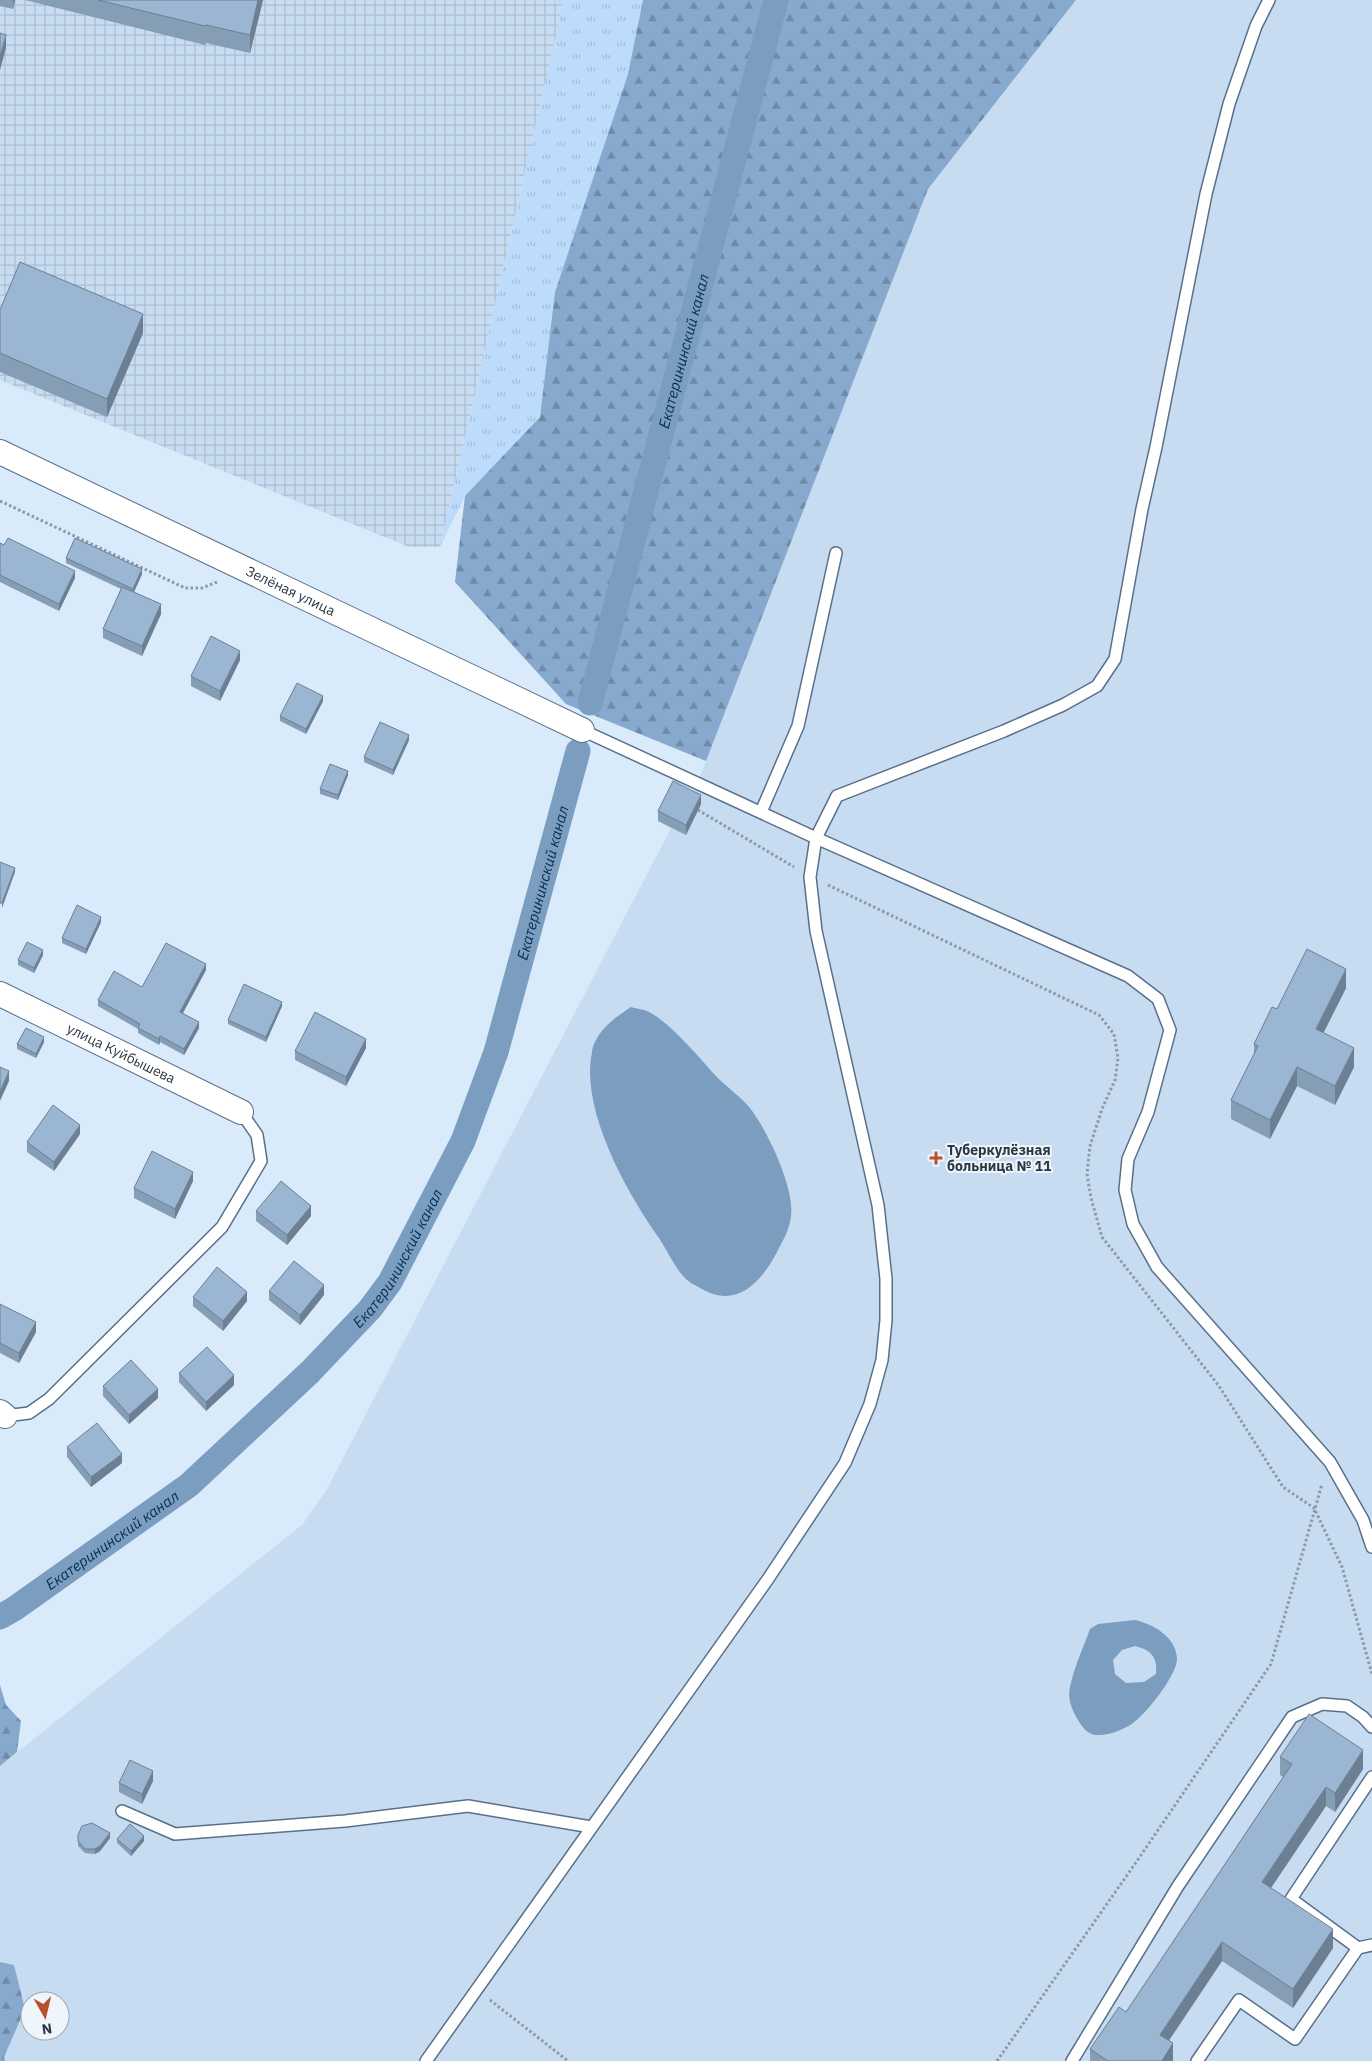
<svg xmlns="http://www.w3.org/2000/svg" width="1372" height="2061" font-family="'IBM Plex Sans',sans-serif">
<style>
.built{fill:#c8dcf1;fill-rule:evenodd}
.industrial{fill:url(#industrial-grid)}
.grass{fill:url(#grass-tufts)}
.forest{fill:url(#forest-firs)}
.water{fill:#7a9dc0;fill-rule:evenodd}
.lines{fill:none;stroke-linecap:round;stroke-linejoin:round}
.canal{stroke:#7a9dc0;stroke-width:25}
.service-casing{stroke:#58708a;stroke-width:14}
.minor-casing{stroke:#58708a;stroke-width:26}
.path{stroke:#8b99a8;stroke-width:3;stroke-dasharray:2.5 2.5;stroke-linecap:butt}
.service{stroke:#fff;stroke-width:11}
.minor{stroke:#fff;stroke-width:24}
.wall{fill:#859db5}
.shaded-wall{fill:#6c7f93}
.building{fill:#9bb6d2;stroke:#6c7f93}
.poi-dot{fill:#b7502b;stroke:#f0f5fb;stroke-width:2}
.labels{text-anchor:middle;dominant-baseline:central;stroke-width:4;stroke-linejoin:round;paint-order:stroke}
.street-label{font-size:14px;fill:#2c3743;stroke:#f0f5fb}
.poi-label{font-size:14px;font-weight:bold;fill:#2c3743;stroke:#f0f5fb;text-anchor:start}
.water-label{font-size:15px;font-style:italic;fill:#052e51;stroke:#f0f5fb}
</style>
<defs>
<pattern id="industrial-grid" width="8" height="8" patternUnits="userSpaceOnUse" patternTransform="scale(1.25)"><rect width="8" height="8" fill="#c8dcf1"/><path d="M0 4h8M4 0v8" fill="none" stroke="#acbdd0"/></pattern>
<pattern id="grass-tufts" width="24" height="20" patternUnits="userSpaceOnUse" patternTransform="scale(1.25)"><rect width="24" height="20" fill="#bddcfc"/><path d="M3 7l-1-3M5 7V3M7 7l1-3M15 17l-1-3M17 17v-4M19 17l1-3" fill="none" stroke="#a3bdd9"/></pattern>
<pattern id="forest-firs" width="22" height="20" patternUnits="userSpaceOnUse" patternTransform="scale(1.25)"><rect width="22" height="20" fill="#86a9cd"/><path d="M5 1l3.5 6h-7zM16 11l3.5 6h-7z" fill="#6e8aa8"/></pattern>
</defs>
<rect width="100%" height="100%" fill="#d9eafb"/>
<path class="built" d="M1076,0h296v2061h-1372v-295l303,-242 24,-35 344,-661 -13,-7 15,-30 18,8 237,-610zM30,2001h30v30h-30z"/>
<path class="industrial" d="M0,0h548l15,4 -123,543h-31l-409,-167z"/>
<path class="grass" d="M548,0h95l-15,74 -73,218 -15,125 -75,79 -25,51 123,-543z"/>
<g class="forest">
<path d="M643,0h433l-148,189 -222,572 -140,-57 -111,-122 10,-86 75,-79 15,-125 73,-218z"/>
<path d="M0,1685l6,20 15,16 -4,31 -17,14z"/>
<path d="M0,1962l14,3 11,44 -21,48 1,4h-5z"/>
</g>
<g class="water">
<path d="M631,1007c6,2 13,2 18,5 19,9 51,46 65,62 11,12 26,22 36,34 17,22 45,80 41,108 -1,9 -5,20 -10,28 -15,32 -41,67 -79,45 -5,-3 -12,-6 -16,-10 -9,-8 -20,-30 -27,-41 -32,-45 -76,-124 -68,-180 1,-4 1,-10 3,-14 8,-18 22,-27 37,-37z"/>
<path d="M1135,1620c18,4 41,17 42,38 1,16 -31,56 -44,65 -8,6 -25,13 -36,12 -9,0 -15,-8 -19,-15 -6,-10 -11,-22 -8,-33 4,-19 13,-39 20,-58l8,-5zM1135,1646c16,4 23,11 21,28l-12,8 -18,1 -11,-9 -2,-14 9,-10z"/>
</g>
<g class="lines">
<g class="canal">
<path id="s1" d="M590,703l186,-703"/>
<path id="s2" d="M0,1617l14,-8 175,-124 121,-113 60,-63 20,-27 73,-141 33,-89 82,-301"/>
</g>
<defs>
<g id="service">
<path d="M582,730l234,108 312,138 30,23 12,31 -22,82 -20,47 -3,31 8,34 24,43 173,195 33,58 9,27"/>
<path d="M761,812l37,-86 38,-173"/>
<path d="M3,1417l2,-1 24,-3 20,-14 173,-172 39,-66 -4,-26 -16,-23"/>
<path d="M122,1811l53,23 170,-13 123,-15 123,21"/>
<path d="M1358,1948l-67,-49 81,-122"/>
<path d="M426,2061l342,-482 77,-116 25,-59 12,-44 4,-40v-41l-8,-74 -62,-274 -6,-54 6,-39 21,-42 167,-65 59,-26 34,-19 18,-27 27,-150 14,-62 50,-253 23,-90 27,-78 13,-26"/>
<path d="M1072,2061l106,-175 114,-169 30,-13 25,2 16,11 9,10"/>
<path d="M1197,2061l42,-61 56,39 63,-91 14,-3"/>
</g>
<g id="minor">
<path id="s3" d="M0,452l582,278"/>
<path id="s4" d="M0,994l241,118"/>
<path d="M0,1412l5,4"/>
</g>
</defs>
<use href="#service" class="service-casing"/>
<use href="#minor" class="minor-casing"/>
<g class="path">
<path d="M0,501l185,87h17l15,-6"/>
<path d="M698,810l96,57"/>
<path d="M828,885l271,130 15,19 4,24 -3,22 -13,29 -12,37 -3,28 4,24 11,39 117,149 64,101 31,21 28,59 30,107"/>
<path d="M490,2000l78,61"/>
<path d="M997,2061l140,-200 134,-197 51,-180"/>
</g>
<use href="#service" class="service"/>
<use href="#minor" class="minor"/>
</g>
<g class="wall">
<path d="M0,0h15l-2,9 -13,-3z"/>
<path d="M25,0h238l-13,53 -44,-10 -1,2z"/>
<path d="M0,310l143,23 -36,84 -107,-45z"/>
<path d="M0,543l75,35 -16,33 -59,-29z"/>
<path d="M66,558l76,16 -8,18 27,22 -19,42 -39,-18v-9l18,-40 -55,-26z"/>
<path d="M240,660l-20,41 -29,-15v-10z"/>
<path d="M323,701l-17,33 -26,-13v-5z"/>
<path d="M409,740l-16,35 -29,-13v-5z"/>
<path d="M348,775l-10,25 -18,-6v-5z"/>
<path d="M701,804l-15,31 -28,-14v-10z"/>
<path d="M101,922l-15,32 -24,-11v-5z"/>
<path d="M43,955l-9,18 -16,-8v-5z"/>
<path d="M206,970l-23,43 16,15 -15,27 -24,-13 -1,3 -21,-12v-4l-40,-23v-6l44,-13z"/>
<path d="M1346,988l-23,45 31,34 -19,38 -38,-19 -27,53 -39,-20v-19l23,-44v-12l23,-35z"/>
<path d="M282,1006l-16,36 -38,-18v-4z"/>
<path d="M44,1042l-8,16 -19,-9v-5z"/>
<path d="M366,1048l-20,38 -51,-26v-9z"/>
<path d="M80,1134l-26,37 -27,-19v-10z"/>
<path d="M193,1181l-18,38 -41,-21v-10z"/>
<path d="M256,1211l55,5 -24,29 -31,-24z"/>
<path d="M269,1291l55,4 -24,30 -31,-25z"/>
<path d="M193,1297l54,4 -24,30 -30,-25z"/>
<path d="M0,1304l36,28 -17,31 -19,-10z"/>
<path d="M179,1373l55,12 -28,26 -27,-29z"/>
<path d="M103,1386l55,12 -29,26 -26,-28z"/>
<path d="M67,1447l55,16 -31,24 -24,-30z"/>
<path d="M1280,1757l83,12 -28,43 -9,-6 -55,82 62,60 -40,60 -71,-47 -53,79 4,21h-83v-12l36,-37 157,-235 -3,-2z"/>
<path d="M153,1781l-11,23 -23,-12v-9z"/>
<path d="M78,1835l32,3 -10,13 -5,3 -10,-1 -7,-7z"/>
<path d="M117,1839l27,2 -13,15 -14,-13z"/>
</g>
<g class="shaded-wall">
<path d="M13,0h2l-2,9z"/>
<path d="M258,0h5l-13,53v-18z"/>
<path d="M6,35v13l-6,22v-13z"/>
<path d="M143,314v19l-36,84v-18z"/>
<path d="M142,569v5l-9,20v-5z"/>
<path d="M75,571v7l-16,33v-7z"/>
<path d="M161,604v10l-19,42v-10z"/>
<path d="M240,651v9l-20,41v-10z"/>
<path d="M323,696v5l-17,33v-5z"/>
<path d="M409,735v5l-16,35v-5z"/>
<path d="M348,771v4l-10,25v-5z"/>
<path d="M701,795v9l-15,31v-10z"/>
<path d="M15,868v4l-13,36v-5z"/>
<path d="M101,917v5l-15,32v-5z"/>
<path d="M43,950v5l-9,18v-5z"/>
<path d="M206,964v6l-26,48v-6z"/>
<path d="M1346,969v19l-30,60v-19z"/>
<path d="M282,1002v4l-16,36v-5z"/>
<path d="M199,1022v6l-15,27v-6z"/>
<path d="M160,1036v6l-1,3v-6z"/>
<path d="M44,1037v5l-8,16v-4z"/>
<path d="M366,1039v9l-20,38v-9z"/>
<path d="M1354,1048v19l-19,38v-19z"/>
<path d="M1297,1067v19l-27,53v-19z"/>
<path d="M9,1071v10l-9,20v-9z"/>
<path d="M80,1125v9l-26,37v-9z"/>
<path d="M193,1172v9l-18,38v-10z"/>
<path d="M311,1206v10l-24,29v-10z"/>
<path d="M324,1285v10l-24,30v-10z"/>
<path d="M247,1292v9l-24,30v-10z"/>
<path d="M36,1322v10l-17,31v-10z"/>
<path d="M234,1375v10l-28,26v-9z"/>
<path d="M158,1389v9l-29,26v-9z"/>
<path d="M122,1454v9l-31,24v-10z"/>
<path d="M1363,1750v19l-28,43v-19z"/>
<path d="M153,1771v10l-11,23v-10z"/>
<path d="M1326,1787v19l-64,95v-19z"/>
<path d="M110,1833v5l-10,13 -5,3v-5z"/>
<path d="M144,1836v5l-13,15v-5z"/>
<path d="M1333,1929v19l-40,60v-19z"/>
<path d="M1222,1942v19l-62,93v-19z"/>
<path d="M1173,2043v18h-11z"/>
</g>
<g class="building">
<path d="M98,0h160l-8,35 -44,-10 -1,1z"/>
<path d="M0,33l6,2 -6,22z"/>
<path d="M20,262l123,52 -36,85 -107,-46v-43z"/>
<path d="M8,538l67,33 -16,33 -59,-29v-32l4,2z"/>
<path d="M75,538l67,31 -9,20 -67,-31z"/>
<path d="M122,587l39,17 -19,42 -39,-17z"/>
<path d="M211,636l29,15 -20,40 -29,-15z"/>
<path d="M297,683l26,13 -17,33 -26,-13z"/>
<path d="M380,722l29,13 -16,35 -29,-13z"/>
<path d="M330,764l18,7 -10,24 -18,-6z"/>
<path d="M673,781l28,14 -15,30 -28,-14z"/>
<path d="M0,862l15,6 -13,35h-2z"/>
<path d="M77,905l24,12 -15,32 -24,-11z"/>
<path d="M27,942l16,8 -9,18 -16,-8z"/>
<path d="M166,943l40,21 -26,48 19,10 -15,27 -24,-13 -1,3 -21,-11 2,-4 -42,-24 16,-29 28,16z"/>
<path d="M1307,949l39,20 -30,60 38,19 -19,38 -38,-19 -27,53 -39,-20 27,-54 -4,-2 18,-37 5,2z"/>
<path d="M244,984l38,18 -16,35 -38,-17z"/>
<path d="M315,1012l51,27 -20,38 -51,-26z"/>
<path d="M26,1028l18,9 -8,17 -19,-10z"/>
<path d="M0,1067l9,4 -9,21z"/>
<path d="M53,1105l27,20 -26,37 -27,-20z"/>
<path d="M152,1151l41,21 -18,37 -41,-21z"/>
<path d="M281,1181l30,25 -24,29 -31,-24z"/>
<path d="M294,1261l30,24 -24,30 -31,-24z"/>
<path d="M217,1267l30,25 -24,29 -30,-24z"/>
<path d="M0,1304l36,18 -17,31 -19,-10z"/>
<path d="M207,1347l27,28 -28,27 -27,-29z"/>
<path d="M131,1360l27,29 -29,26 -26,-29z"/>
<path d="M97,1423l25,31 -31,23 -24,-30z"/>
<path d="M1309,1714l54,36 -28,43 -9,-6 -64,95 71,47 -40,60 -71,-47 -62,93 13,8 -11,18h-54l-18,-12 29,-42 7,5 166,-248 -12,-7z"/>
<path d="M130,1760l23,11 -11,23 -23,-11z"/>
<path d="M92,1823l18,10 -10,13 -5,3h-10l-7,-8v-6l4,-9z"/>
<path d="M130,1824l14,12 -13,15 -14,-12z"/>
</g>
<path class="poi-dot" d="M933.5 1150.5h5v5h5v5h-5v5h-5v-5h-5v-5h5z"/>
<g class="labels">
<g class="street-label">
<text stroke="none"><textPath href="#s3" startOffset="322">Зелёная улица</textPath></text>
<text stroke="none"><textPath href="#s4" startOffset="135">улица Куйбышева</textPath></text>
</g>
<g class="poi-label">
<text x="947" y="1150">Туберкулёзная<tspan x="947" dy="16">больница № 11</tspan></text>
</g>
<g class="water-label">
<text stroke="none"><textPath href="#s1" startOffset="364">Екатерининский канал</textPath></text>
<text stroke="none"><textPath href="#s2" startOffset="946">Екатерининский канал</textPath></text>
<text stroke="none"><textPath href="#s2" startOffset="541">Екатерининский канал</textPath></text>
<text stroke="none"><textPath href="#s2" startOffset="136">Екатерининский канал</textPath></text>
</g>
</g>
<g transform="translate(45 2016) rotate(172)"><circle r="24" fill="#f0f5fb" stroke="#a2a9b1"/>
<path d="M0-4L9 19L0 12L-9 19Z" fill="#b7502b"/>
<text y="-8" font-size="14" font-weight="bold" text-anchor="middle" fill="#2c3743">N</text>
</g>
</svg>
